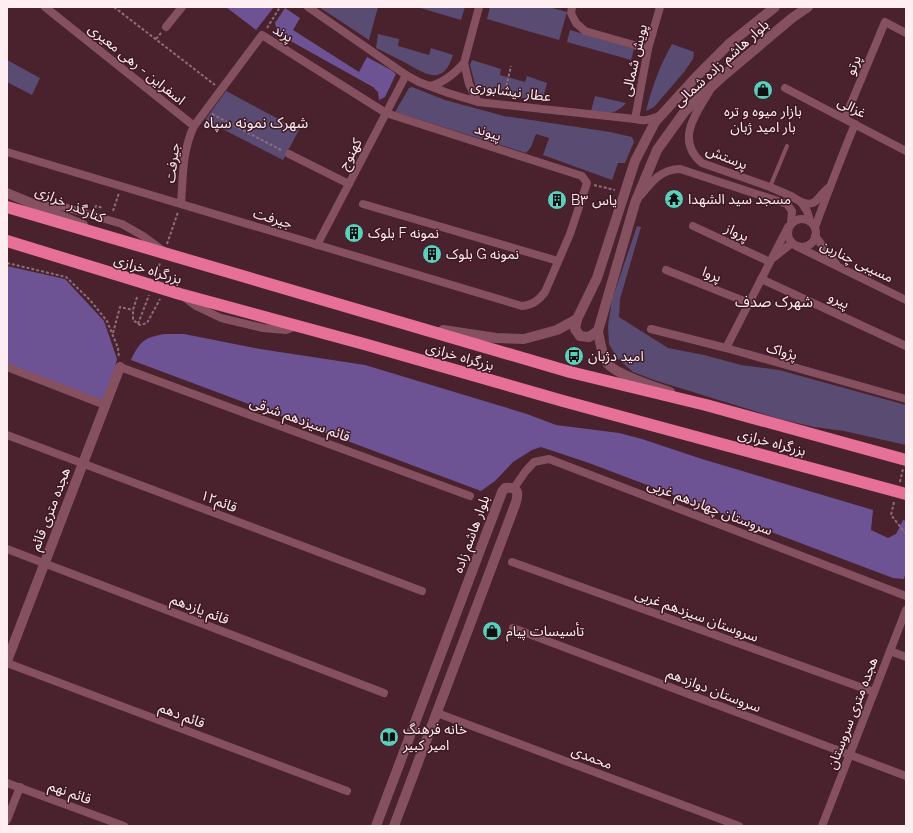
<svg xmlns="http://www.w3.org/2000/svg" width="913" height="833" font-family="Raleway,'Noto Sans Arabic',sans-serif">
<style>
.green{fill:#5a4b73}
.forest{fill:#6d5393}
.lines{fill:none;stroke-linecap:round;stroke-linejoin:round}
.path{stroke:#8d6e77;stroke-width:2;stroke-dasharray:3 2;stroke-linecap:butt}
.service{stroke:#855060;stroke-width:4}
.minor{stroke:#855060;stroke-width:8}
.tertiary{stroke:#855060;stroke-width:10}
.trunk{stroke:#e67097;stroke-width:12}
.labels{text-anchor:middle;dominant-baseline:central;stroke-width:3;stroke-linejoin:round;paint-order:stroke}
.street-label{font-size:14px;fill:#feeef2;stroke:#3e1824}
.poi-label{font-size:14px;fill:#feeef2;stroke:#3e1824;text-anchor:start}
.neighbourhood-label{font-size:15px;fill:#feeef2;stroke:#3e1824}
</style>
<rect width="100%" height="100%" fill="#49222e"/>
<g class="green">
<path d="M319,7h59l-9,33z"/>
<path d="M417,7h48l-4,13z"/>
<path d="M490,7h59l18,5 -8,28 -72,-21z"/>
<path d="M570,30l64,19 -3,11 -64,-18z"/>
<path d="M378,34l21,5 -1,7 31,9 2,-7 22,7c-10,33 -29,18 -49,7 -10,-5 -19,-10 -28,-14z"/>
<path d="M672,44l22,8 -1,7 -9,13 -30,35 -8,4c6,-24 14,-46 26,-67z"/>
<path d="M7,60l33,18 -8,17 -25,-13z"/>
<path d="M472,60l29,9 -1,6 25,7 2,-6 20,7 -5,19 -66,-14 -6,-23z"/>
<path d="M412,87l33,13 59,16 106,16 22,5 2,5 -9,21h-7l-6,17 -69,-25 6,-17 -13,-4 -5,13 -5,6 -131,-41 14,-24z"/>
<path d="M226,91l73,39 -16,30 -78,-40z"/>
<path d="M595,96l31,7c-11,13 -19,9 -35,8z"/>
<path d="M637,226l4,1 -21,72 -1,18 49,31 36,7 37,10 38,5 127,35v40l-62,-14 -30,-4 -34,-8 -126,-39 -21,-8 -16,-14 -8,-14 -1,-18 4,-26z"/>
</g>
<g class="forest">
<path d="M226,7h48l-18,23z"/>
<path d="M285,8l15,10 -7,12 66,42 8,-15 24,13 5,4 -11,23 -6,3 -1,-8 -5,-5 -95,-53 -3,-11z"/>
<path d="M7,266l58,13 39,42 13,38 -12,46 -98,-38z"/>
<path d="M165,334h19l76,15 105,16 162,49 29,11 63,8 23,6 60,20 171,51 -2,20 17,8 8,-4 7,-14 3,1v51l-2,7 -11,-1 -304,-115 -48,-16 -9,3 -19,12 -18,19 -14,10 -350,-131c9,-19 14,-23 34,-26z"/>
</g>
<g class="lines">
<g class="path">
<path d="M114,7l101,78"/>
<path d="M267,28l13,-21"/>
<path d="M156,39l5,-6"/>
<path d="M504,96l7,-30"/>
<path d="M212,114l69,36"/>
<path d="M594,185l21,5"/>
<path d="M95,208l1,-2 7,2"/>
<path d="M113,211l6,-18"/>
<path d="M167,244l11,-32"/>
<path d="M7,263l59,14 24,23 17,21 11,27 1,10"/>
<path d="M156,276l4,-13"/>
<path d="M137,297l-4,13v10l7,5 7,-2 13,-24"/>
<path d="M138,324l11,-29"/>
<path d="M113,333l7,-26 13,3"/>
<path d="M900,482l3,-13"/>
<path d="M894,502l-3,13 15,19"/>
</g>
<path class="service" d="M770,187l17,-41"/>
<g class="minor">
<path d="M45,7l149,119"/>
<path d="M308,7l98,68 13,7 29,11 30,9 157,17c9,3 16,0 25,-3"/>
<path d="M572,7l-1,6 5,10 9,8 63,18"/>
<path d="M166,27l16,-20"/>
<path d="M430,86c14,-3 25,-13 34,-23"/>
<path d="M785,88l121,63"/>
<path d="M709,92c-15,24 -33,49 -7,71l68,24 21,9 10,6 6,9 3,10"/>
<path d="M478,102l-9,-18 -5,-21 15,-56"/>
<path d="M845,118l40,-96 21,11"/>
<path d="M635,119l13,-70 12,-42"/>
<path d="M7,152c172,51 343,103 515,154 11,-1 17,-6 23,-14l25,-58 17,-51 -5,-7 -196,-63 -124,-78 -68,91c-12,25 -11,52 -13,78"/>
<path d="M289,154l60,30"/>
<path d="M641,195c11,-14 21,-26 39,-26l107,35 5,7 -1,12"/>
<path d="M801,202c16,6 16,-5 27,-14"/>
<path d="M363,204l195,57"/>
<path d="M40,206h21l61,18 21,12 19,14"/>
<circle cx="802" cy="233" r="14"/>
<path d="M693,226l77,36"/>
<path d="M815,227c13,-35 26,-69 40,-103"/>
<path d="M815,236l21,28"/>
<path d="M317,245l89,-170"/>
<path d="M796,246l110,54"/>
<path d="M773,258l19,-15"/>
<path d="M666,270l83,33"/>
<path d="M761,279l145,67"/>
<path d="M184,297l12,9 25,12 42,10 23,2 10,-4"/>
<path d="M651,329l75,19 180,51"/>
<path d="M726,348l44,-86 18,-35"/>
<path d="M7,367l98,38"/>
<path d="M120,367l350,129"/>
<path d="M7,435l415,156"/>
<path d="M514,488l11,-16 9,-10 15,-3 357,137"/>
<path d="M7,549l377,144"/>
<path d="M512,562l362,130"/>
<path d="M513,628l393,148"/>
<path d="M890,651l16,6"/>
<path d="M7,663l340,128"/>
<path d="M437,713l302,113"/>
<path d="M7,783l117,43"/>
<path d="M7,820l13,-33"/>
<path d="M822,826l84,-216"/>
</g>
<g class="tertiary">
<path d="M7,193l76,32"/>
<path d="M577,319l-2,10 5,7 9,1 9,-6"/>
<path d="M443,330l53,8 28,1 33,-9 20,-11 20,-41 38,-117 20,-39 41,-45 33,-33 46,-37"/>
<path d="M670,392c-14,-5 -58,-18 -64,-31 -5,-9 -6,-20 -8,-30l37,-128 22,-53 28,-39 37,-34 70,-59 16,-11"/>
<path d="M7,661l113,-294"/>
<path d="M376,826l126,-334 3,-4c14,-2 14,6 10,17l-121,321"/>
</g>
<g class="trunk">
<path d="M7,207l563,165 136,33 200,55"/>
<path d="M7,241l173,53 184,50 199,57 343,93"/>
</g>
</g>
<defs>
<symbol id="shop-disc" viewBox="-11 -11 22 22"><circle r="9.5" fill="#5bcebc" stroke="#3e1824"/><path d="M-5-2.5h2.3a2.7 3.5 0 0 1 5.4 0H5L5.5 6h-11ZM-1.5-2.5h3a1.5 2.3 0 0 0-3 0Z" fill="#111"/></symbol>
<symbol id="temple-disc" viewBox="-11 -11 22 22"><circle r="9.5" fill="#5bcebc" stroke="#3e1824"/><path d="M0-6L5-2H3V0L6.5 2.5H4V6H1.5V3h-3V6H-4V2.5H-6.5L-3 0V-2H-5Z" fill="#111"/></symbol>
<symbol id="building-disc" viewBox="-11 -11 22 22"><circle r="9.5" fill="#5bcebc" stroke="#3e1824"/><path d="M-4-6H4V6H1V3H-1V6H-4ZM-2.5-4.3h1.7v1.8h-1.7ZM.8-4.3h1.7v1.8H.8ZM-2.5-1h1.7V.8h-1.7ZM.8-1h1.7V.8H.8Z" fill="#111"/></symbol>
<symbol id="bus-disc" viewBox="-11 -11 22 22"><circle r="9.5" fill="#5bcebc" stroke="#3e1824"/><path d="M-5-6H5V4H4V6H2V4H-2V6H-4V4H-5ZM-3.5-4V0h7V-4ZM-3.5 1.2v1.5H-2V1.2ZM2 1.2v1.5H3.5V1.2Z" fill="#111"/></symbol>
<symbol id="library-disc" viewBox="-11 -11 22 22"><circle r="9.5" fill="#5bcebc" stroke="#3e1824"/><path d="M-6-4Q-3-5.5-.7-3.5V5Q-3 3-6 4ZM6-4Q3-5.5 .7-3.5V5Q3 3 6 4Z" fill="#111"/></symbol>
</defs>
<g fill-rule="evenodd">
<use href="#shop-disc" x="752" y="79" width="22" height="22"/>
<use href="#temple-disc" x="663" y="188" width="22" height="22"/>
<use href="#building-disc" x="546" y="189" width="22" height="22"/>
<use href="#building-disc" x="343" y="222" width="22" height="22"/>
<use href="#building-disc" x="421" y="243" width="22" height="22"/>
<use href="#bus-disc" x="563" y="345" width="22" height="22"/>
<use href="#shop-disc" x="481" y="620" width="22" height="22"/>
<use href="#library-disc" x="378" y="726" width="22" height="22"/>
</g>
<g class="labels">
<g class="street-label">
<text transform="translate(283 33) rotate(31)">پرند</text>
<text transform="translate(634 60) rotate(-77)">پویش شمالی</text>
<text transform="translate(721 63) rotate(-42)">بلوار هاشم زاده شمالی</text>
<text transform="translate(137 64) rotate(39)">اسفراين - رهی معیری</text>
<text transform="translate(853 65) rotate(-68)">پرتو</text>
<text transform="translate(511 91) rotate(8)">عطار نیشابوری</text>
<text transform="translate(852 107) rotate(27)">غزالی</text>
<text transform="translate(488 132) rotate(18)">پیوند</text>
<text transform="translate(350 154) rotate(-62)">كهنوج</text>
<text transform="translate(727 157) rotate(22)">پرستش</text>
<text transform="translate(172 163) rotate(-83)">جیرفت</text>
<text transform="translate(70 204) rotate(23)">کنارگذر خرازی</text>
<text transform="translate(273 218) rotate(17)">جيرفت</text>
<text transform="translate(737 232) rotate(25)">پرواز</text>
<text transform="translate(857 261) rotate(26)">مسیبی چناربن</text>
<text transform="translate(148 269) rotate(17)">بزرگراه خرازی</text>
<text transform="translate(712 274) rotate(21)">پروا</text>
<text transform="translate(839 300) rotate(25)">پیرو</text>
<text transform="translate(782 351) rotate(16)">پژواک</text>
<text transform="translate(460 356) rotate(16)">بزرگراه خرازی</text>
<text transform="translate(300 419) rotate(20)">قائم سیزدهم شرقی</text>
<text transform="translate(772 442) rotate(15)">بزرگراه خرازی</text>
<text transform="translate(219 501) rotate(21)">قائم۱۲</text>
<text transform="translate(710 507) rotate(21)">سروستان چهاردهم غربی</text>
<text transform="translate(50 509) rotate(-69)">هجده متری قائم</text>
<text transform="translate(471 534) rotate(-70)">بلوار هاشم زاده</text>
<text transform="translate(200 609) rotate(21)">قائم یازدهم</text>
<text transform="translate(697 615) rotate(20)">سروستان سیزدهم غربی</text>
<text transform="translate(714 690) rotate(21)">سروستان دوازدهم</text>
<text transform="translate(852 713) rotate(-69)">هجده متری سروستان</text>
<text transform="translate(182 715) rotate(21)">قائم دهم</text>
<text transform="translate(592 757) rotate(21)">محمدی</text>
<text transform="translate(70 792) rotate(20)">قائم نهم</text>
</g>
<g class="poi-label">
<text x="763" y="111" text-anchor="middle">بازار میوه و تره<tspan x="763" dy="16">بار امید ژبان</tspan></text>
<text x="688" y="199">مسجد سید الشهدا</text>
<text x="571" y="200">B۳ یاس</text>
<text x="368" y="233">بلوک F نمونه</text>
<text x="446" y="254">بلوک G نمونه</text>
<text x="588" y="356">امید دژبان</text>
<text x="506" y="631">تأسیسات پیام</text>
<text x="403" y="729">خانه فرهنگ<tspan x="403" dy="16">امیر کبیر</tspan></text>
</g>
<g class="neighbourhood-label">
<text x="256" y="123">شهرک نمونه سپاه</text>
<text x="774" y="302">شهرک صدف</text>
</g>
</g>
<rect width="913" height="833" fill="none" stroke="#feeef2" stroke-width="16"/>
</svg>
